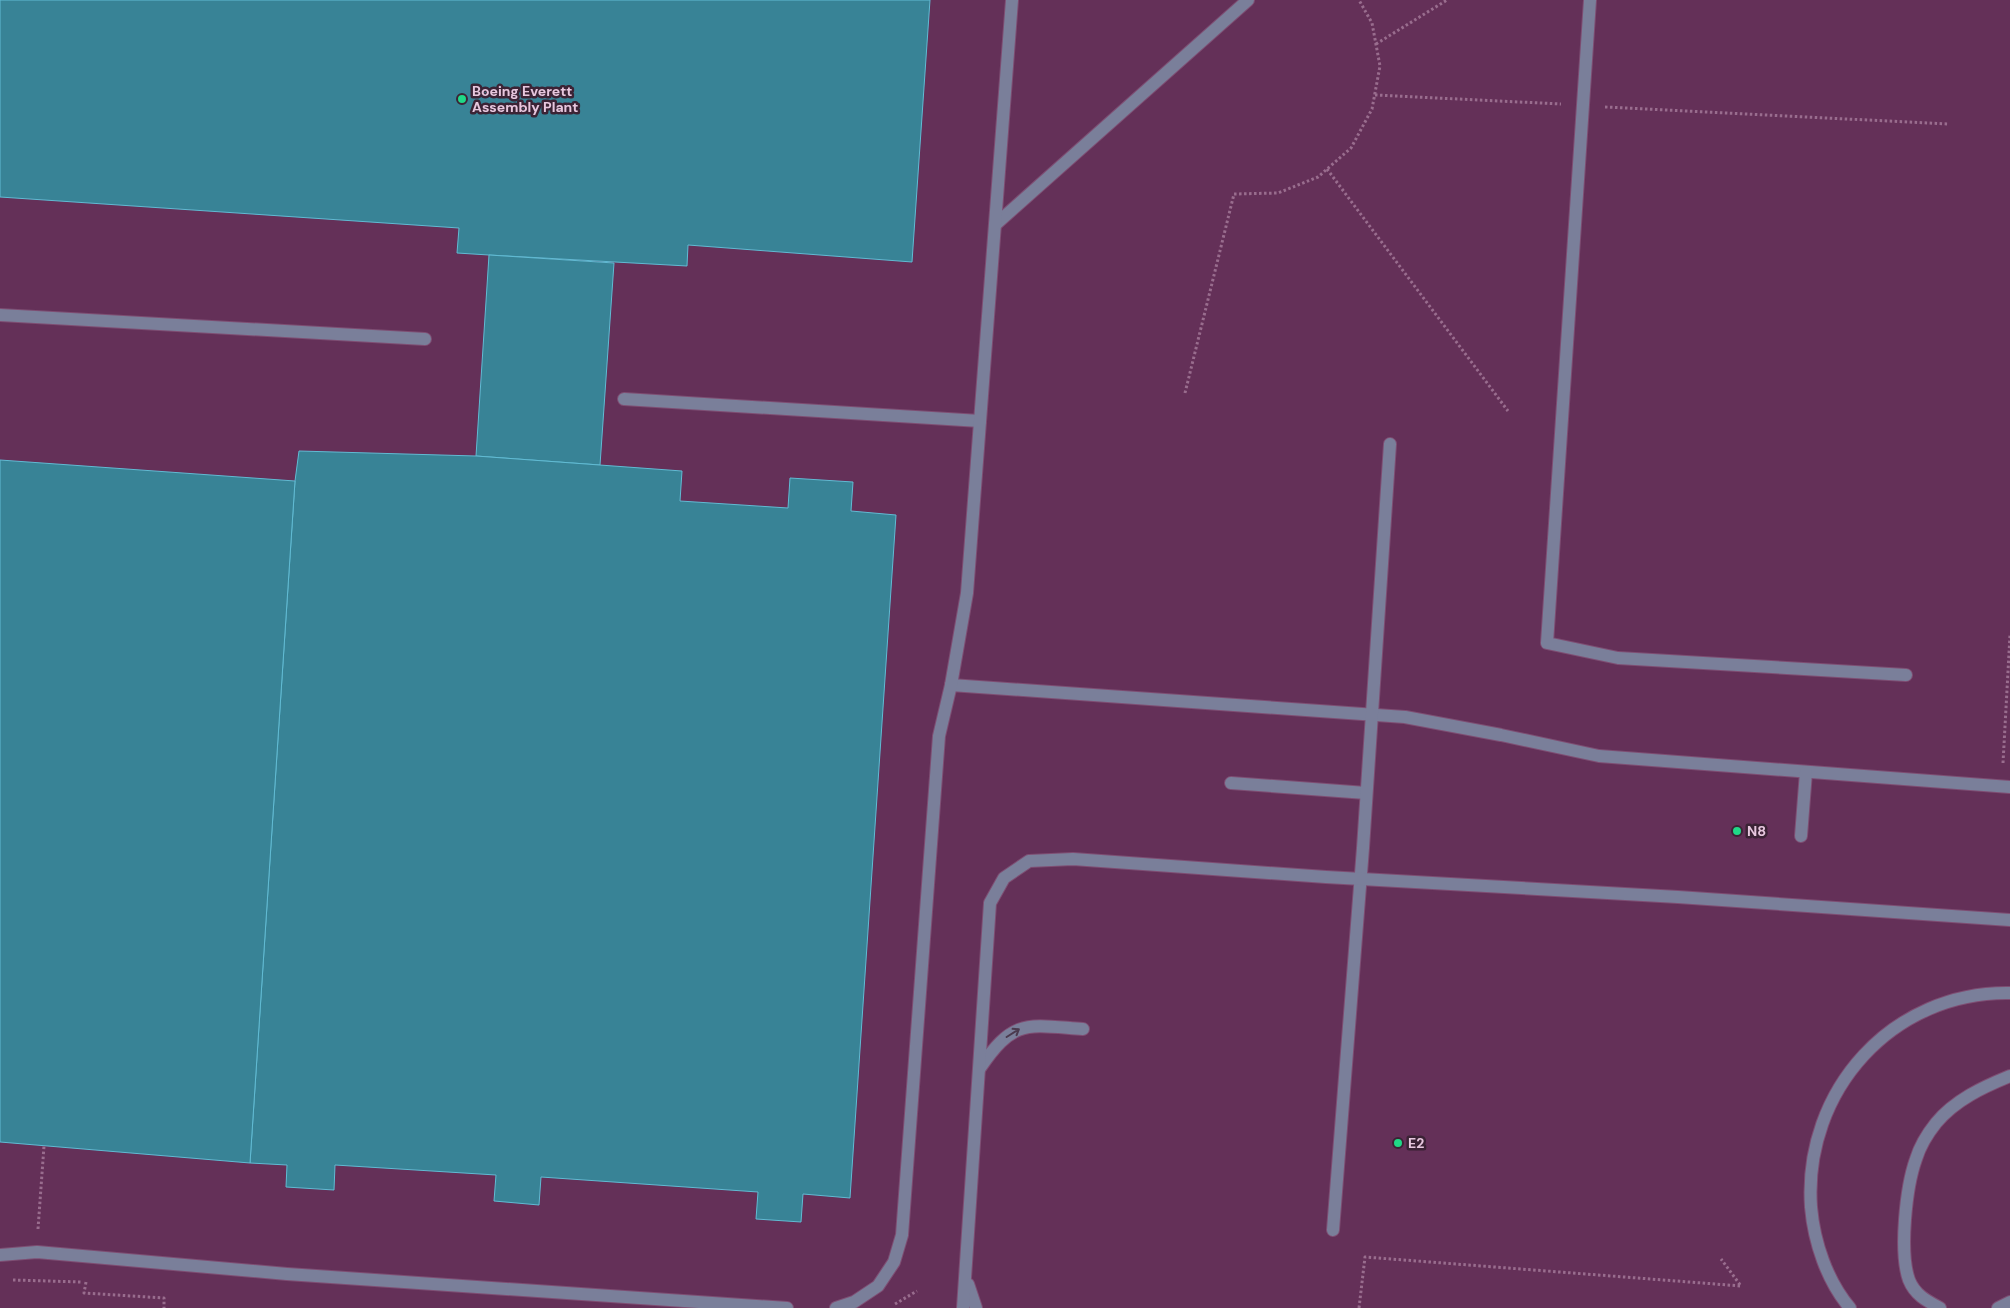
<svg xmlns="http://www.w3.org/2000/svg" width="2010" height="1308" font-family="'DM Sans',sans-serif">
<style>
.building{fill:#388396;stroke:#61bbd3}
.lines{fill:none;stroke-linecap:round;stroke-linejoin:round}
.minor-casing{stroke:#7e4e73;stroke-width:14}
.path{stroke:#996d8e;stroke-width:3;stroke-dasharray:2.5 2.5;stroke-linecap:butt}
.minor{stroke:#7a7f9a;stroke-width:12}
.oneway{stroke:#4b3a4e}
.poi-dot{fill:#20d887;stroke:#3b2335;stroke-width:2}
.labels{text-anchor:middle;dominant-baseline:central;stroke-width:5;stroke-linejoin:round;paint-order:stroke}
.poi-label{font-size:14px;font-weight:bold;fill:#e7c7de;stroke:#3b2335;text-anchor:start}
</style>
<rect width="100%" height="100%" fill="#643058"/>
<g class="building">
<path d="M0,0h930l-18,262 -224,-17 -1,21 -198,-11 -32,-2 2,-25 -459,-31z"/>
<path d="M489,255l125,8 -14,202 -124,-9z"/>
<path d="M299,451l177,5 206,15 -2,30 108,7 2,-30 63,4 -2,29 45,4 -46,683 -47,-4 -2,28 -45,-3 2,-27 -217,-15 -2,28 -45,-4 2,-26 -161,-10 -1,25 -48,-3 1,-22 -37,-2 45,-682z"/>
<path d="M0,460l295,21 -45,682 -250,-21z"/>
</g>
<g class="lines">
<defs>
<g id="minor">
<path d="M1590,0l-43,643 71,15 288,17"/>
<path d="M996,224l252,-224"/>
<path d="M0,315l425,24"/>
<path d="M624,399l356,22"/>
<path d="M951,685l454,32 96,18 98,21 411,31"/>
<path d="M1231,783l135,10"/>
<path d="M1801,836l5,-64"/>
<path d="M980,1068c34,-50 47,-43 103,-39"/>
<path d="M1333,1230l30,-382 27,-404"/>
<path d="M0,1255l37,-3 250,22 500,34"/>
<path d="M968,1284l8,24"/>
<path d="M836,1308l18,-6 24,-16 16,-24 8,-27 37,-499 12,-51 16,-92 45,-593"/>
<path d="M963,1308l27,-405 14,-25 25,-17 44,-2 253,18 352,20 332,23"/>
<path d="M1850,1308c-23,-27 -36,-66 -39,-101 -8,-117 82,-216 199,-214"/>
<path d="M1940,1308c-13,-7 -25,-13 -31,-28 -10,-28 -3,-93 7,-121 4,-13 12,-26 20,-36 19,-23 47,-36 74,-47"/>
<path d="M1998,1308l12,-6"/>
</g>
</defs>
<use href="#minor" class="minor-casing"/>
<g class="path">
<path d="M1376,44l71,-44"/>
<path d="M1375,95l186,9"/>
<path d="M1605,107l343,17"/>
<path d="M1327,169l181,242"/>
<path d="M1185,393l49,-199 44,-1 40,-16 33,-29 21,-39 8,-43 -8,-43 -13,-23"/>
<path d="M2003,763l7,-128"/>
<path d="M38,1229l6,-83"/>
<path d="M13,1280l69,2"/>
<path d="M86,1282l-2,11 80,5v10"/>
<path d="M895,1304l22,-13"/>
<path d="M1359,1308l6,-51 376,29 -20,-27"/>
</g>
<use href="#minor" class="minor"/>
</g>
<defs><path id="oneway-shaft" d="M-6 0H5M1.5-3L5.5 0L1.5 3" fill="none" stroke-width="1.6" stroke-linecap="round" stroke-linejoin="round" transform="scale(1.25)"/></defs>
<use class="oneway" href="#oneway-shaft" transform="translate(1013 1033) rotate(-32)"/>
<g class="poi-dot">
<circle cx="462" cy="99" r="5"/>
<circle cx="1737" cy="831" r="5"/>
<circle cx="1398" cy="1143" r="5"/>
</g>
<g class="labels">
<g class="poi-label">
<text x="472" y="91">Boeing Everett<tspan x="472" dy="16">Assembly Plant</tspan></text>
<text x="1747" y="831">N8</text>
<text x="1408" y="1143">E2</text>
</g>
</g>
</svg>
